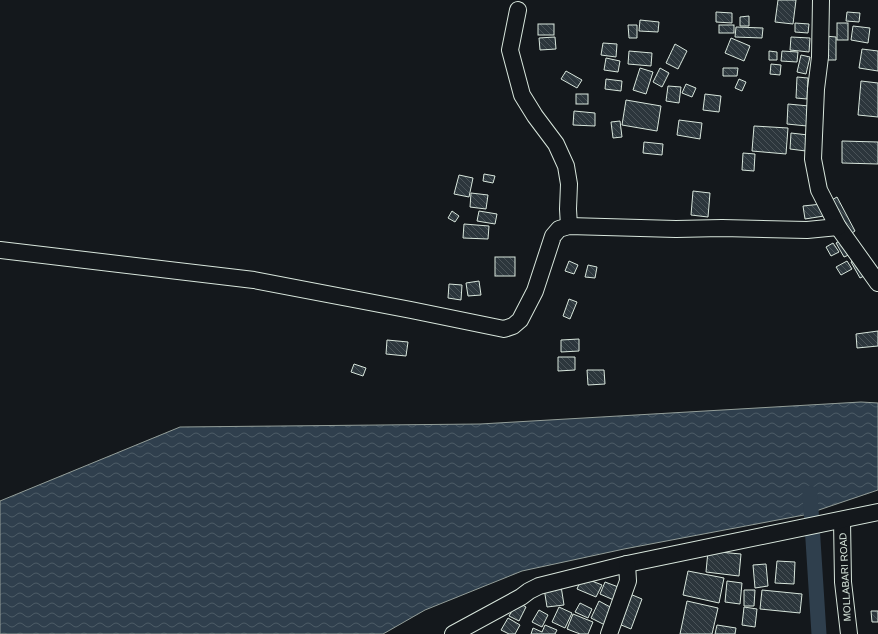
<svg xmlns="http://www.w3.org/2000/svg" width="878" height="634" font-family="Arial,sans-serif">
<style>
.water{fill:url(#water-waves);stroke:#939e99}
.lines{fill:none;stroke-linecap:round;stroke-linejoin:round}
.canal{stroke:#2f3f4d;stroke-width:15}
.building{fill:url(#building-back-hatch);stroke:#d8e6dc}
.minor-casing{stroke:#d8e6dc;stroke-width:18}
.minor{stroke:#14181c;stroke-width:16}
.labels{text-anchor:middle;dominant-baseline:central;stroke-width:3;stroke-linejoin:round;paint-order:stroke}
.street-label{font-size:10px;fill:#d8e6dc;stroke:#14181c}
</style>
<defs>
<pattern id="water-waves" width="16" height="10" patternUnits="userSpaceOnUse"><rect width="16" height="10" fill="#2f3f4d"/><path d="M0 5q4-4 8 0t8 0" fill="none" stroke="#4c5b66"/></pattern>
<pattern id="building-back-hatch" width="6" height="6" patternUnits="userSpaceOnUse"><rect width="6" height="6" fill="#2c363c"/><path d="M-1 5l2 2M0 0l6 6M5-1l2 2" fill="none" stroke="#4a5358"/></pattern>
</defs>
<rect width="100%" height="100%" fill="#14181c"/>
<path class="water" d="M861,402l17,1v87l-74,25 -180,34 -102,22 -97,39 -42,24h-383v-133l180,-74 300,-3z"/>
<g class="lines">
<path class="canal" d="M810,493l9,141"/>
</g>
<g class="building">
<path d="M778,0h18l-3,24 -18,-2z"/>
<path d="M716,12l16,1v10l-16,-1z"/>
<path d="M847,12l13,1 -1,9 -13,-1z"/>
<path d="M749,16v10h-9v-9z"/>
<path d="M640,20l19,2 -1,10 -19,-1z"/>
<path d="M795,23l14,1 -1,9 -13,-1z"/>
<rect x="837" y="23" width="11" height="17"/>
<rect x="538" y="24" width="16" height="11"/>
<path d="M628,25h9v13h-8z"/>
<rect x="719" y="25" width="15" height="8"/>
<path d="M853,26l17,2 -2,15 -17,-3z"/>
<path d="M736,27l27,1 -1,10 -27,-1z"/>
<path d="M825,36l11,1v23h-11z"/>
<path d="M555,37l1,12 -16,1 -1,-12z"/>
<path d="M791,37l19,1 -1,14 -19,-2z"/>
<path d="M731,38l19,8 -6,15 -19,-8z"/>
<path d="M603,43l14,1 -1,13 -15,-2z"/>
<path d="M675,44l12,7 -9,18 -12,-6z"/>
<path d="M862,49l16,2v20l-19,-3z"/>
<path d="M629,51l23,2 -1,13 -23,-2z"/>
<path d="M769,51l8,1v8h-8z"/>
<path d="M782,51l16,1 -1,10 -16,-1z"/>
<path d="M801,55l9,2 -4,17 -9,-2z"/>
<path d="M606,58l14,3 -2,11 -14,-2z"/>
<path d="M771,64l10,1 -1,10 -10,-1z"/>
<path d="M640,68l13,4 -7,22 -13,-4z"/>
<path d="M660,68l9,5 -7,14 -9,-5z"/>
<path d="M723,68h15l-1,8h-14z"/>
<path d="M566,71l16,9 -5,8 -16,-9z"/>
<path d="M797,77l11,1 -1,21 -11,-1z"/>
<path d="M606,79l16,2 -1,10 -16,-2z"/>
<path d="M739,79l7,3 -4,9 -7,-3z"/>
<path d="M861,81l17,2v34l-20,-2z"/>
<path d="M686,84l10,4 -4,9 -10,-4z"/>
<path d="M668,86l13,1 -2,16 -13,-2z"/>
<rect x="576" y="94" width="12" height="10"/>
<path d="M705,94l16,2 -2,16 -16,-2z"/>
<path d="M626,100l35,6 -4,25 -35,-6z"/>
<path d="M788,104l21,2 -2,20 -20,-2z"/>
<path d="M574,111l21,2v13l-22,-1z"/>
<path d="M679,120l23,3 -2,16 -23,-4z"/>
<path d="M620,121l2,16 -9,1 -2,-16z"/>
<path d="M754,126l34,2 -2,26 -34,-3z"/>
<path d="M791,133l17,2 -2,16 -16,-2z"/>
<path d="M842,141l36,1v22l-36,-1z"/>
<path d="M644,142l19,2 -1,11 -19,-2z"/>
<path d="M743,153l12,1 -1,17 -12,-1z"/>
<path d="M484,174l11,2 -2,7 -10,-2z"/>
<path d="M459,175l14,3 -4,19 -15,-3z"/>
<path d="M693,191l17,2 -2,24 -17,-2z"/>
<path d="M471,193l17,2 -2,14 -16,-2z"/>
<path d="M837,197l18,34 -8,5 -19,-34z"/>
<path d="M822,204l2,12 -19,3 -2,-13z"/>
<path d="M452,211l7,5 -4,6 -7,-4z"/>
<path d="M479,211l18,3 -2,10 -18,-3z"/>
<path d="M464,224l25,2 -1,13 -25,-1z"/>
<path d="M843,239l8,15 -7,3 -8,-14z"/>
<path d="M833,243l6,9 -8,4 -5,-9z"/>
<rect x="495" y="257" width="20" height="19"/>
<path d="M857,258l9,17 -6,3 -9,-16z"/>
<path d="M569,261l9,4 -4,9 -9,-3z"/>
<path d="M847,261l5,8 -11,6 -5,-8z"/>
<path d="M588,265l9,2 -2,11 -10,-1z"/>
<path d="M479,281l2,14 -13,1 -2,-13z"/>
<path d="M449,284l13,1 -1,15 -13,-2z"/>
<path d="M569,299l8,3 -7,17 -7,-3z"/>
<path d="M878,331v15l-21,2 -1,-14z"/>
<path d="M579,339v12l-18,1v-12z"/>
<path d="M387,340l21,2 -2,14 -20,-2z"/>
<path d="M558,357h17v13l-17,1z"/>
<path d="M354,364l12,4 -3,8 -12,-4z"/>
<path d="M587,370h17l1,14 -17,1z"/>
<path d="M708,551l33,3 -2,22 -33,-4z"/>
<path d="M777,561l18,1 -1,22 -19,-1z"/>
<path d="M766,564l2,22 -13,2 -2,-23z"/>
<path d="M688,571l36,7 -5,25 -36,-8z"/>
<path d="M582,577l20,8 -6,12 -19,-8z"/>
<path d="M727,581l15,2 -2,21 -15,-2z"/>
<path d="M605,582l16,6 -5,13 -16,-7z"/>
<path d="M561,586l3,19 -17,2 -3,-19z"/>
<path d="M744,590h11l-1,16h-10z"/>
<path d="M762,590l40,4 -2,19 -40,-4z"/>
<path d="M625,592l17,7 -11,30 -17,-7z"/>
<path d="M599,601l13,7 -7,17 -14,-7z"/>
<path d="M687,601l31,7 -6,26h-32z"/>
<path d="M517,602l9,5 -7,14 -10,-5z"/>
<path d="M580,603l12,6 -4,9 -13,-6z"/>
<path d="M559,607l13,6 -7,15 -13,-6z"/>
<path d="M744,607l13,2 -2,18 -13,-2z"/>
<path d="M539,610l9,5 -6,12 -10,-5z"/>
<path d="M871,611h7v11h-6z"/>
<path d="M573,614l20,8 -5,12h-8l-13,-5z"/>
<path d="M508,618l12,7 -5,9h-6l-8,-4z"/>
<path d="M545,625l12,5 -2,4h-24l2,-6 9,4z"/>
<path d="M717,625l19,3 -1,6h-20z"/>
</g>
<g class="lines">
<defs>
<g id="minor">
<path d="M821,0l-1,57 -4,32 -3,70 6,31 19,37 40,56"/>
<path d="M518,10l-8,40 12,45 13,21 21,28 10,22 3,18 -1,25 1,17"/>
<path d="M0,250l254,30 157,30 93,19 9,-3 7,-6 15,-29 18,-55 6,-7 10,-3 107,3 46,-1 85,2 31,-3"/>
<path d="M842,520l1,62 6,52"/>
<path d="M453,634l68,-37 8,-6 10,-5 88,-22 251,-52"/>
<path d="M609,634l19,-53 -1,-17"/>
</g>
</defs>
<use href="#minor" class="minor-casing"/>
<use href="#minor" class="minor"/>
</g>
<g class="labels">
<g class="street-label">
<text transform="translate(845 577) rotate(-93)">MOLLABARI ROAD</text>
</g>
</g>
</svg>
